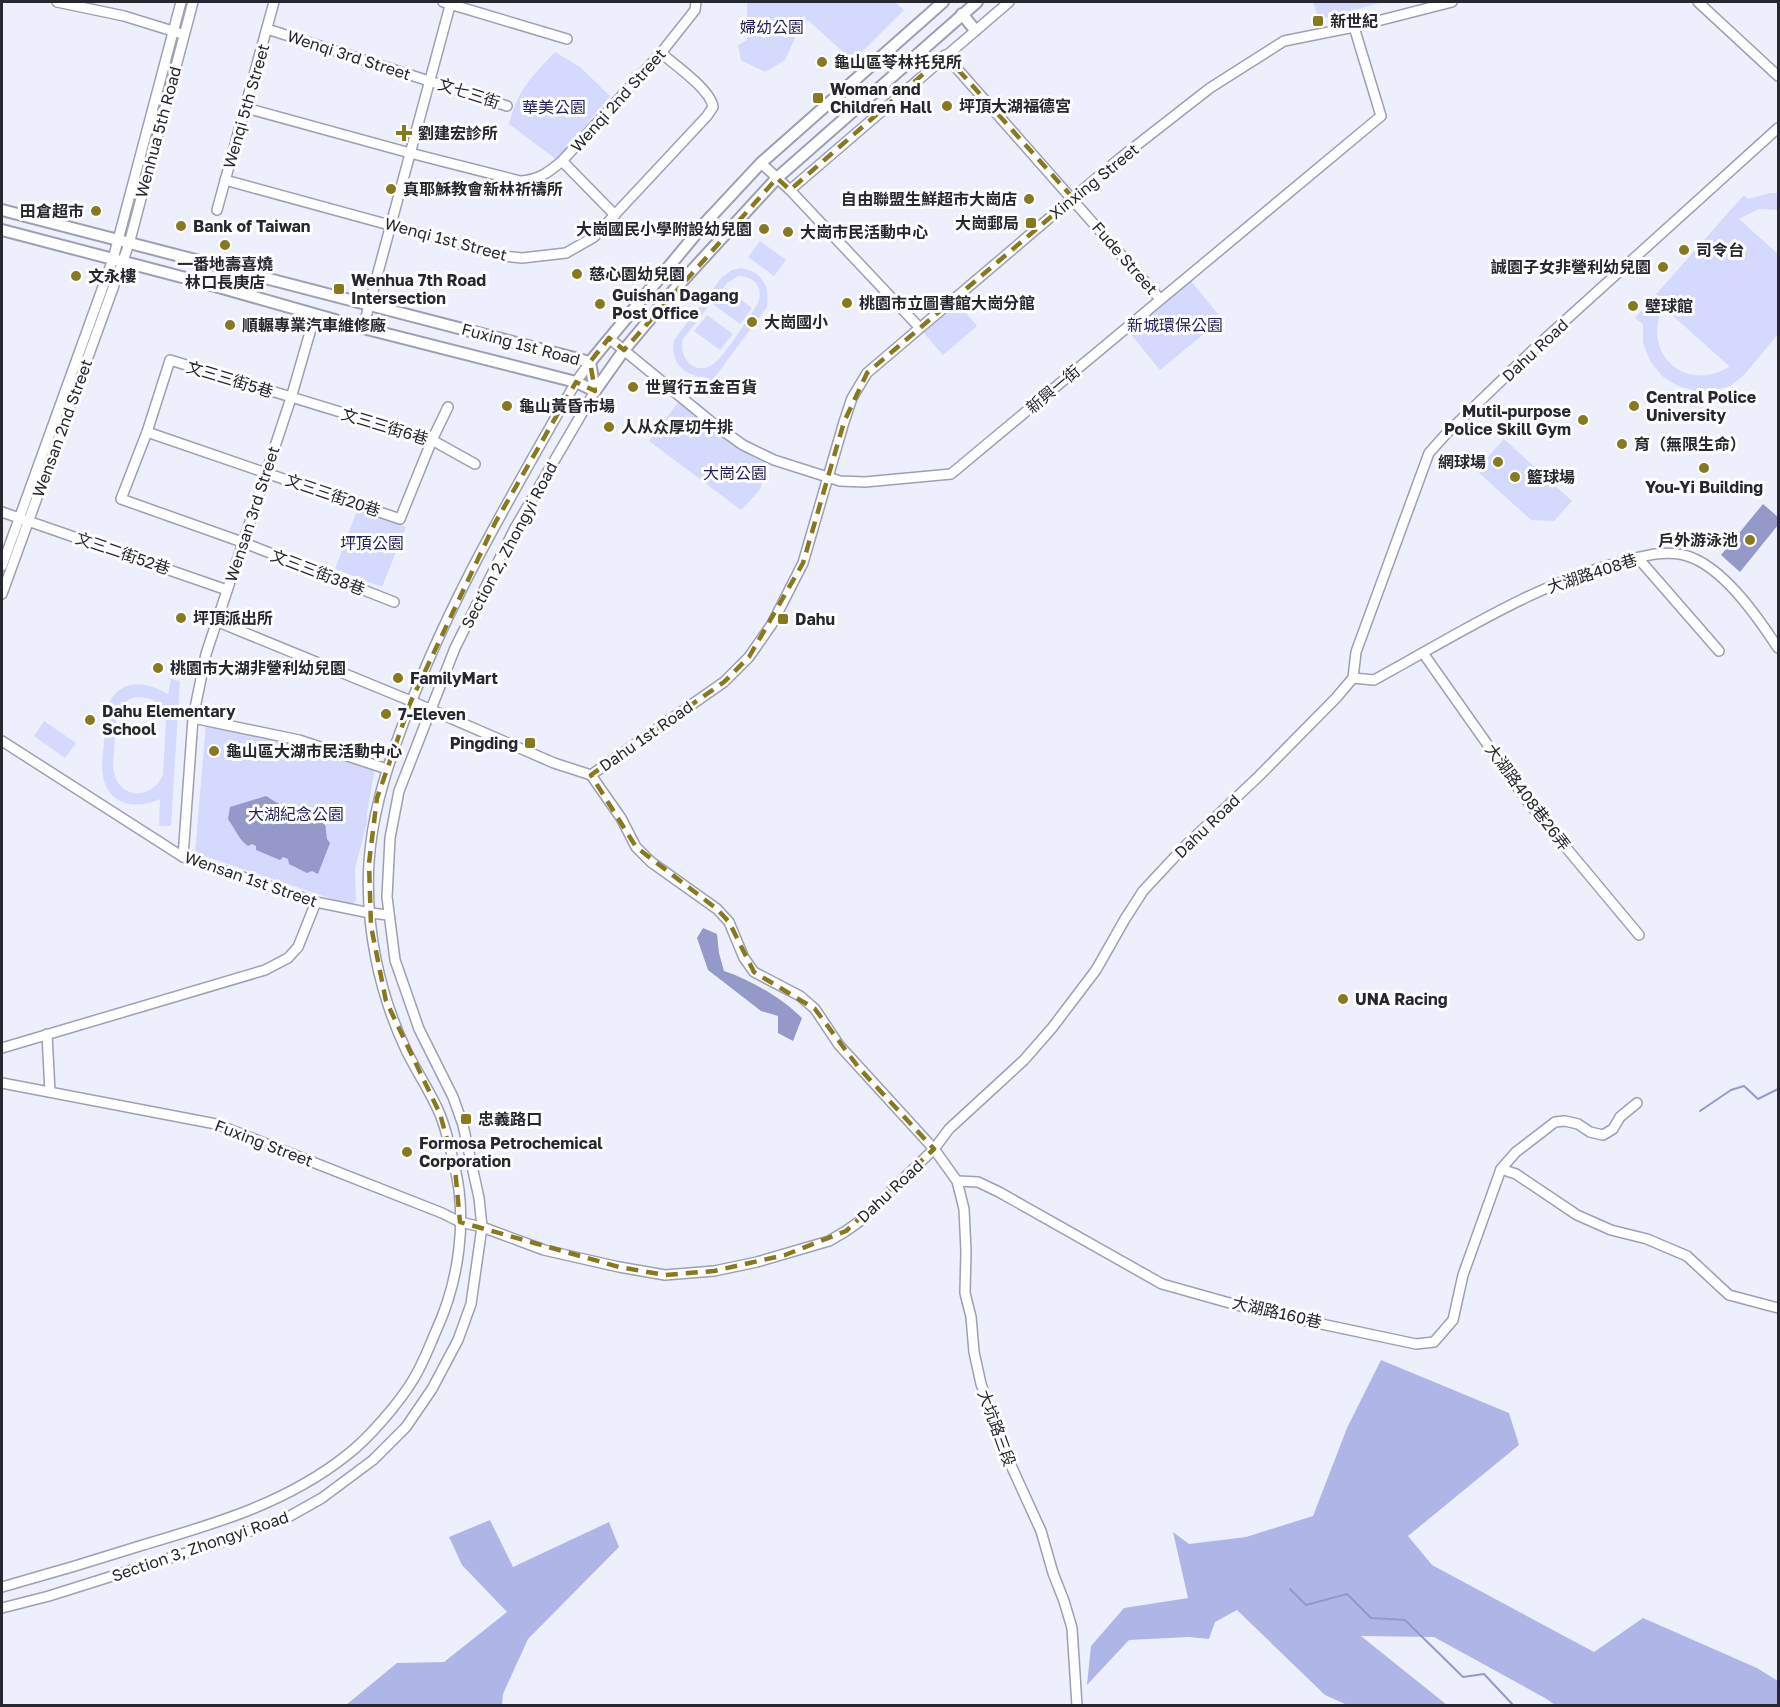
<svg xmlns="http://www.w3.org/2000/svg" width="1780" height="1707" font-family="'Golos Text','Noto Sans TC',sans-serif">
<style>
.green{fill:#d4d9fd;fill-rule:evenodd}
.forest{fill:#b0b5e7}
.water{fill:#9499ca}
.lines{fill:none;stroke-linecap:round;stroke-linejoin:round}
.stream{stroke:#9499ca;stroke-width:2}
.minor-casing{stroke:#9d9fb4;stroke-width:12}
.major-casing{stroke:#9d9fb4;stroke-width:14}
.minor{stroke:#fff;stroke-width:9}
.major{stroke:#fff;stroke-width:10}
.marked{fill:none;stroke:#87791e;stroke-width:4.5;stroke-dasharray:12 8;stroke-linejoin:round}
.poi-dot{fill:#87791e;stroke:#fefefe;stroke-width:2}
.labels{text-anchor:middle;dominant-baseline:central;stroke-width:6;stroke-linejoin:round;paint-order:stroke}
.poi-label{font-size:16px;font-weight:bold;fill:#26272f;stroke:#fefefe;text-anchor:start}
.park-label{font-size:16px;fill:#24225c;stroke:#fefefe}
.street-label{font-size:16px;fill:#26272f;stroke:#fefefe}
</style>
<rect width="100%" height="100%" fill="#eeeffd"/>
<g class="green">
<path d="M747,2h148l9,8 -51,51 -45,-41 -12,16 -11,24 -20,12 -24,-12 -3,-15 9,-5z"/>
<path d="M1313,2h70l-64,18z"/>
<path d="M555,52l25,15 30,29 -53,64 -48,-36c9,-35 22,-46 46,-72z"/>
<path d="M1770,193h8v17l-19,-1 -20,10 39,35v80l-33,40 -15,12 -17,5h-17l-18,-5 -16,-10 -12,-15 -7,-18v-19l-8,-6 109,-123 4,4zM1663,307l66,59v1c-45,27 -88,-15 -66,-60z"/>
<path d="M760,241l26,19 -12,16 -26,-19z"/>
<path d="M741,268c22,4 29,19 26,39l-61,82 -6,-4 6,-8c-22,0 -36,-15 -32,-37l48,-63 10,-7zM738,276c17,0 27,13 19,29 -8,12 -35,55 -45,60 -18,11 -34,-8 -29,-26l44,-56z"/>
<path d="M1190,280l32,39 -62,51 -31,-38z"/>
<path d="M726,288l26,20 -12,16 -26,-19z"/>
<path d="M958,303l19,23 -34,29 -20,-23z"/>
<path d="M707,315l26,19 -13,16 -26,-19z"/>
<path d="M679,401l88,59 -7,30 -19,20 -92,-69z"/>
<path d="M1504,439l68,62 -18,20 -23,-1 -55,-50z"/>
<path d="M358,508l48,19 -24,60 -47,-18z"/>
<path d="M171,679l9,2 -9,145h-12l1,-27c-23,11 -52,7 -57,-23 -2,-10 0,-22 1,-32 1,-13 -1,-29 5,-41 13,-26 39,-21 59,-9zM137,697c16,0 25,7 29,23l-3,55c-14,29 -49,22 -50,-10l4,-54 12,-12z"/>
<path d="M44,721l32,22 -11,15 -31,-22z"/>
<path d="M206,722l124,29 42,17 2,6 -7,39v9l-12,47 1,32 -6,4 -155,-52z"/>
</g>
<g class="forest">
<path d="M1381,1360l128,53 10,32 -111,91 24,29 162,87 49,-34 114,50 21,13v24h-223l-10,-7 -111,-61 -73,-1 86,69h-100l-22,-10 -88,-85 -22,12 -6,17 -20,-2 -60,3 -42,45 4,-39 33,-38 64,-10 -15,-66 16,12 57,-7 67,-21 34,-88z"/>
<path d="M490,1520l23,47 96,-45 10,25 -91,92 -25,55 -1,11h-156l51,-42 47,-1 63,-50 -45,-47 -13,-28z"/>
</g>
<g class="water">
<path d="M1763,504l15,13v8l-38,47 -19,-17z"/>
<path d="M266,796c12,8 45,26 59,27l2,16 3,4 -12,31 -6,-3 -5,2 -18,-9 -1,-5 -5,-2 -3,3 -24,-10v-4l-4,-2 -4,2c-9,-6 -13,-17 -20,-27l2,-12z"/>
<path d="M703,928l14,6 2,19 5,18c27,9 58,27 78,47l-9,23 -15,-8v-17l-17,-5 -53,-41 -11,-32z"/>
</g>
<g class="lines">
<g class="stream">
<path d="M1700,1111l31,-21 13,-4 14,13 20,-10"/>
<path d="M1290,1589l16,16 41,-11 24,24 34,2 58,57 21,-3 30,32"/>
</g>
<defs>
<g id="minor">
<path d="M57,2l67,14 55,17"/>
<path d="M443,2l124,37"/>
<path d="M1698,2l80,74"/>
<path d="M267,29l240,77"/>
<path d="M945,55l215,244"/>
<path d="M246,108l164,45 110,28c18,-1 28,-8 42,-20l99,-108 34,-43 1,-8"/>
<path d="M562,161l53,54"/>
<path d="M761,163l29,27 129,137"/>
<path d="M225,180l278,76 19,2 44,-5 28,-16 113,-121 6,-9c-2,-17 -38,-42 -52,-54"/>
<path d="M790,190l219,-188"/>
<path d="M217,210l57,-208"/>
<path d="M363,328l88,-326"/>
<path d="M609,338l106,87 28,20 31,15 66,21 25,1 86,-8 430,-358 -27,-89"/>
<path d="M147,432l253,87 32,-79 16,-33"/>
<path d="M2,512l225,78"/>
<path d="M1638,558l81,93"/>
<path d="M2,566l111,-307 68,-257"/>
<path d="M2,594l127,-350 64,-242"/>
<path d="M394,602l-152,-60 -121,-43 26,-67 23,-72 262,80 43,24"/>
<path d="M216,621l195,80 143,62 37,12"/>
<path d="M1423,653l105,149 111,133"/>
<path d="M1353,678l21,2c81,-44 160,-96 250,-119 23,-6 49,-13 71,-2 33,15 64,60 83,89"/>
<path d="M193,718l106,22 88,29"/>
<path d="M2,741l181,116 133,45 54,11 19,2"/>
<path d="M591,775l133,-93 25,-25 23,-33 31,-61 41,-141 8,-24 15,-25 252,-214 91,-71 74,-47 70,-14 98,-25"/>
<path d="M591,775l30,43 15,29 15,15 66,47 12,13 15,36 10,14 46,24 15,13 24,36 95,104 23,32 7,28 2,42 -1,42 6,24 3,35 7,32 28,77 32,70 12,42 11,28 8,27 5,78"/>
<path d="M183,857l10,-139 13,-64 85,-256 24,-83"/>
<path d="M47,1034l3,58"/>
<path d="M2,1048l263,-78 23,-12 10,-11 18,-45"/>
<path d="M2,1083l214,41 226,89 18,9 22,5 62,23 75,17 46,8 49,-4 43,-9 72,-21 17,-10 14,-10 74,-72 15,-20 75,-69 28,-32 44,-58 29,-51 18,-28 41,-44 75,-71 77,-78 17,-20 3,-26 73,-199 17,-19 91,-88 241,-218"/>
<path d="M1501,1169l15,5 61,41 34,15 36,9 40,17 42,39 49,13"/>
<path d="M957,1181l21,1 21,10 163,92 89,25 165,35 18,-2 19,-22 10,-45 38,-106 15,-17 39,-30 10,-1 13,3 12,8 13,3 10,-6 7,-12 17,-14"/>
<path d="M2,1587c47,-13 94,-27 141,-42 71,-21 144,-42 204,-90 22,-17 52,-52 66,-75 10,-16 16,-33 23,-49 23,-50 32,-113 18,-167 -4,-17 -8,-36 -15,-52 -9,-21 -23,-41 -33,-62 -27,-57 -41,-124 -37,-188 3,-45 15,-85 30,-127 44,-125 112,-239 177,-353l14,-20"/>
<path d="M2,1608l47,-12 178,-56 63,-24 32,-18 51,-38 33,-33 26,-38 26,-49 13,-36 11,-77 -3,-29 -16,-73 -10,-28 -34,-68 -24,-69 -8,-63 3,-59 9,-47 56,-143 60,-120 80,-137"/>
</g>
<g id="major">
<path d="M962,14l13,16"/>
<path d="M2,210l588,152"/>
<path d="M2,230l199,52 162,46 213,54 19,9"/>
<path d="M590,362l115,-139 56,-60 182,-161"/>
<path d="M590,362l5,29"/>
<path d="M595,391l29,-41 50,-60 103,-112 200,-176"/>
</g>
</defs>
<use href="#minor" class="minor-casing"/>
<use href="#major" class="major-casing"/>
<use href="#minor" class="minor"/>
<use href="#major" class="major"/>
</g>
<path class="marked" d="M945,55l128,143 -206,175 -23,49 -41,141 -54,94 -25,25 -133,93 45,72 81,62 12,13 25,50 61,37 44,59 75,81 -88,82 -61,24 -71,16 -49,4 -46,-8 -159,-45 -5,-54 -15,-54 -54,-113 -15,-75 -2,-63 8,-65 34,-97 84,-178 81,-141 19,9 -5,-29 19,-24 15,12 153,-172 13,12z"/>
<g class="poi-dot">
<rect x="1312" y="15" width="12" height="12" rx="3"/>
<circle cx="822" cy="62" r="6"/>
<rect x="812" y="92" width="12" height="12" rx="3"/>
<circle cx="947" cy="106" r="6"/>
<path d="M401 124h6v6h6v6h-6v6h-6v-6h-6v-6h6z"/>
<circle cx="391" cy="189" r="6"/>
<circle cx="1029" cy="199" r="6"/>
<circle cx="96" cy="211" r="6"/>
<rect x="1025" y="217" width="12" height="12" rx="3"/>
<circle cx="181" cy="226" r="6"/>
<circle cx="764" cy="229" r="6"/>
<circle cx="788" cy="232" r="6"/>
<circle cx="225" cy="245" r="6"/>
<circle cx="1684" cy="250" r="6"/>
<circle cx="1663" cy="267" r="6"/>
<circle cx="577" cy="274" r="6"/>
<circle cx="76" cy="276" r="6"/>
<rect x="333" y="283" width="12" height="12" rx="3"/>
<circle cx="847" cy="303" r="6"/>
<circle cx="600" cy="304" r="6"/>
<circle cx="1633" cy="306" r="6"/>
<circle cx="752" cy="322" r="6"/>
<circle cx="230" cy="325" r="6"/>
<circle cx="633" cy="387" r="6"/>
<circle cx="507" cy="406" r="6"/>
<circle cx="1634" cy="406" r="6"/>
<circle cx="1583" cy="420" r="6"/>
<circle cx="609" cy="427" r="6"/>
<circle cx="1622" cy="444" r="6"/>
<circle cx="1498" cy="462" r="6"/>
<circle cx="1704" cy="468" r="6"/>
<circle cx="1515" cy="477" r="6"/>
<circle cx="1750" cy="540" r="6"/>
<circle cx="181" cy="618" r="6"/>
<rect x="777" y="613" width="12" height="12" rx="3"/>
<circle cx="158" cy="668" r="6"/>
<circle cx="398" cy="678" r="6"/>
<circle cx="386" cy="714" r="6"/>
<circle cx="90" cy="720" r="6"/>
<rect x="524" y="737" width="12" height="12" rx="3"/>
<circle cx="214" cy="751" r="6"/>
<circle cx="1343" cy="999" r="6"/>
<rect x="460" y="1113" width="12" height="12" rx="3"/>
<circle cx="407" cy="1152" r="6"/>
</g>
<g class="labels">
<g class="poi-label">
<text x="1330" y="21">新世紀</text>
<text x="834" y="62">龜山區苓林托兒所</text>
<text x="830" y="89">Woman and<tspan x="830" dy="18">Children Hall</tspan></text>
<text x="959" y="106">坪頂大湖福德宮</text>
<text x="418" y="133">劉建宏診所</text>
<text x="403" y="189">真耶穌教會新林祈禱所</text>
<text x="1017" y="199" text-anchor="end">自由聯盟生鮮超市大崗店</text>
<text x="84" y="211" text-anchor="end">田倉超市</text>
<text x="1019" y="223" text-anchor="end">大崗郵局</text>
<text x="193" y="226">Bank of Taiwan</text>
<text x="752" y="229" text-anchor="end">大崗國民小學附設幼兒園</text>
<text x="800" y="232">大崗市民活動中心</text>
<text x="1696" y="250">司令台</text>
<text x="225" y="264" text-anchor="middle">一番地壽喜燒<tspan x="225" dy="18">林口長庚店</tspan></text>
<text x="1651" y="267" text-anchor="end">誠園子女非營利幼兒園</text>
<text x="589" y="274">慈心園幼兒園</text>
<text x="88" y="276">文永樓</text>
<text x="351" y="280">Wenhua 7th Road<tspan x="351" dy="18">Intersection</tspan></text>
<text x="612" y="295">Guishan Dagang<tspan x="612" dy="18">Post Office</tspan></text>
<text x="859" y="303">桃園市立圖書館大崗分館</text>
<text x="1645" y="306">壁球館</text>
<text x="764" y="322">大崗國小</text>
<text x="242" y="325">順輾專業汽車維修廠</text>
<text x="645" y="387">世貿行五金百貨</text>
<text x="1646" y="397">Central Police<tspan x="1646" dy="18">University</tspan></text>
<text x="519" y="406">龜山黃昏市場</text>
<text x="1571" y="411" text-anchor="end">Mutil-purpose<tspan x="1571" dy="18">Police Skill Gym</tspan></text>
<text x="621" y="427">人从众厚切牛排</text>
<text x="1634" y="444">育（無限生命）</text>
<text x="1486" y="462" text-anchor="end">網球場</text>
<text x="1527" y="477">籃球場</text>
<text x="1704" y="487" text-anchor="middle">You-Yi Building</text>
<text x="1738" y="540" text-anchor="end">戶外游泳池</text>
<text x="193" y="618">坪頂派出所</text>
<text x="795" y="619">Dahu</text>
<text x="170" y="668">桃園市大湖非營利幼兒園</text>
<text x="410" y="678">FamilyMart</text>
<text x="102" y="711">Dahu Elementary<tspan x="102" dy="18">School</tspan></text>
<text x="398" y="714">7-Eleven</text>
<text x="518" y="743" text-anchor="end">Pingding</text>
<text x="226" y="751">龜山區大湖市民活動中心</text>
<text x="1355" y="999">UNA Racing</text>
<text x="478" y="1119">忠義路口</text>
<text x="419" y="1143">Formosa Petrochemical<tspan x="419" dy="18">Corporation</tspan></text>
</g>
<g class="park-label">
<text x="772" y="27">婦幼公園</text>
<text x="554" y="107">華美公園</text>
<text x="1175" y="325">新城環保公園</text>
<text x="735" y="473">大崗公園</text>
<text x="372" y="543">坪頂公園</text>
<text x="296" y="814">大湖紀念公園</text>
</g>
<g class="street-label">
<text transform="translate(349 55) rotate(18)">Wenqi 3rd Street</text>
<text transform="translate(469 93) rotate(18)">文七三街</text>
<text transform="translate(618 100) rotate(-48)">Wenqi 2nd Street</text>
<text transform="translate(246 106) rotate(-74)">Wenqi 5th Street</text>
<text transform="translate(158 132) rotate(-75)">Wenhua 5th Road</text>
<text transform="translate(1094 181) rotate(-39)">Xinxing Street</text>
<text transform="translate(446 239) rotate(15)">Wenqi 1st Street</text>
<text transform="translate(1125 258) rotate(49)">Fude Street</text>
<text transform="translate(521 344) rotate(15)">Fuxing 1st Road</text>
<text transform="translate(1535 350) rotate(-43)">Dahu Road</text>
<text transform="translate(230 379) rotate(17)">文三三街5巷</text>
<text transform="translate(1053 389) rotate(-40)">新興一街</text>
<text transform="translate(385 426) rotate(17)">文三三街6巷</text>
<text transform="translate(62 428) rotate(-70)">Wensan 2nd Street</text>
<text transform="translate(333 495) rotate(19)">文三三街20巷</text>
<text transform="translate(252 514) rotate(-72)">Wensan 3rd Street</text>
<text transform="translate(509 545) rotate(-62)">Section 2, Zhongyi Road</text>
<text transform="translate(123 553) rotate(19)">文三二街52巷</text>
<text transform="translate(318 572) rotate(21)">文三三街38巷</text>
<text transform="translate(1592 573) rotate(-18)">大湖路408巷</text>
<text transform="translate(646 736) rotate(-35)">Dahu 1st Road</text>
<text transform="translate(1528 797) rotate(53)">大湖路408巷26弄</text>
<text transform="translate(1207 826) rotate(-44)">Dahu Road</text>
<text transform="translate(251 879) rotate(19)">Wensan 1st Street</text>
<text transform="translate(264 1143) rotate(21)">Fuxing Street</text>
<text transform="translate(890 1191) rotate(-43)">Dahu Road</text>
<text transform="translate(1277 1312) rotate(13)">大湖路160巷</text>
<text transform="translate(997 1428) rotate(70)">大坑路三段</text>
<text transform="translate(200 1546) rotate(-19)">Section 3, Zhongyi Road</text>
</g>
</g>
<rect width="1780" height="1707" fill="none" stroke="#26272f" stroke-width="6"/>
</svg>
